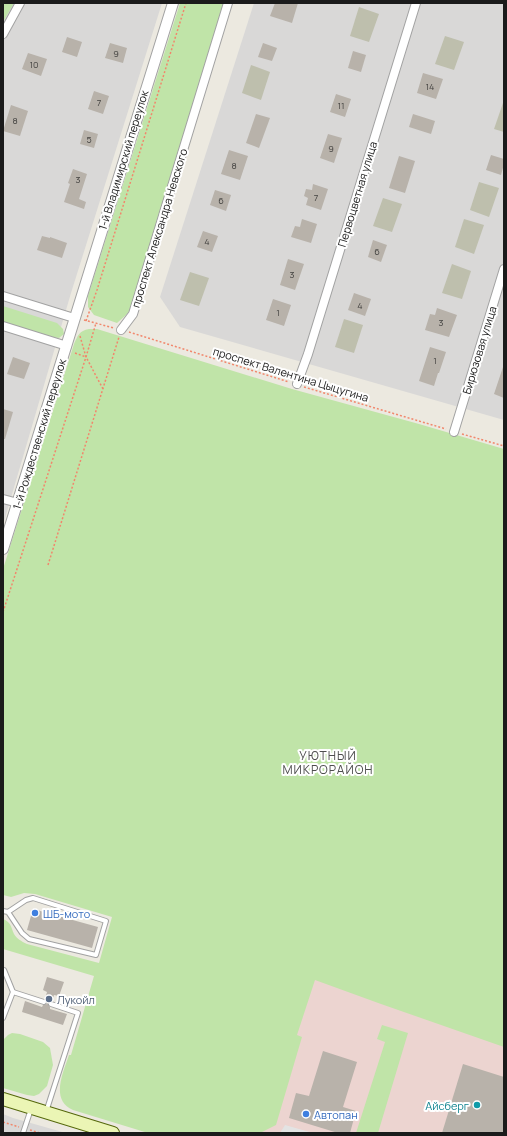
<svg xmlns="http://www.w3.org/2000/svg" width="507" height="1136" font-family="Manrope,sans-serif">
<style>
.residential{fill:#d9d8d7}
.commercial{fill:#ecd4d0}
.construction{fill:#bebfad}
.grass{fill:#c0e4a8}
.parking{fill:#e3e3e3}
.building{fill:#b8b2aa}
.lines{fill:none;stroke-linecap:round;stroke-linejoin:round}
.service-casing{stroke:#a2a2a2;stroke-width:6}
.minor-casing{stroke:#a2a2a2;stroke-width:10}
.tertiary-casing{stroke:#a2a2a2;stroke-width:12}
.secondary-casing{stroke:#55680b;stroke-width:14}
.path{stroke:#f1876c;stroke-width:1.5;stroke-dasharray:2 2;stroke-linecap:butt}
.service{stroke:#fff;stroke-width:4}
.minor{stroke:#fff;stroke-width:8}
.tertiary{stroke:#fff;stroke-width:10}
.secondary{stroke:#ebf5b5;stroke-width:12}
.shop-dot{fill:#3f7fe0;stroke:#fff;stroke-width:1.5}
.service-dot{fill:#5c6f8a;stroke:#fff;stroke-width:1.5}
.culture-dot{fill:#0f9aa8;stroke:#fff;stroke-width:1.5}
.labels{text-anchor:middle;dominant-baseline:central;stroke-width:4;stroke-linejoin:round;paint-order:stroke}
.number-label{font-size:9px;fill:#42413f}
.street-label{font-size:11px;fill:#1b1b1b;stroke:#fff}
.shop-label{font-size:11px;fill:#366cbe;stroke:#fff;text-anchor:start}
.service-label{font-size:11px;fill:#4e5e75;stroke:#fff;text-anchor:start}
.culture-label{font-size:11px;fill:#0d838f;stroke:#fff;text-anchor:end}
.neighbourhood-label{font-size:12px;letter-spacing:1px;fill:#4e4e4e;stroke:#fff}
</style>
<rect width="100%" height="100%" fill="#ece9e0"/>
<g class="residential">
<path d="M3,3h159l-91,290 -68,232z"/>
<path d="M254,3h250v417l-324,-93 -20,-30z"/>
<path d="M3,1114l10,4 53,15h-63z"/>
</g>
<path class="commercial" d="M305,970l199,71v92h-248z"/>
<g class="construction">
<path d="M359,7l20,7 -10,28 -19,-6z"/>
<path d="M445,36l19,6 -10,28 -19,-6z"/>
<path d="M251,65l19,7 -9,28 -19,-7z"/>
<path d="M504,100v32l-10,-3z"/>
<path d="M479,182l20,6 -10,29 -19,-7z"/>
<path d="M383,198l19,6 -10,28 -19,-6z"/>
<path d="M464,219l20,6 -10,29 -19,-7z"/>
<path d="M452,264l19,7 -9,28 -20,-6z"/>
<path d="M190,272l19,6 -10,28 -19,-6z"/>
<path d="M344,319l19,6 -9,28 -19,-6z"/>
</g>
<g class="grass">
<path d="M3,3h11l-11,19z"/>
<path d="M180,3h44l-93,306 -5,6 -9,8 -23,-8 -6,-8v-11z"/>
<path d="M3,306l54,17 6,6 1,5 -5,4 -6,-1 -50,-15z"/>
<path d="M89,329h8l195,60 127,35 85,25v598l-123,-43 -66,-24 -18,55 5,2 -26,88 -16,8h-112l-75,-23c-23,-10 -10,-37 -4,-55h2l23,-79 -91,-27v-30c8,3 8,8 11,15 3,5 7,7 13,10l72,19 13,-46 -77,-23 -11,-1 -13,4 -8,-2v-326l71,-225c4,-9 5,-13 15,-15z"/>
<path d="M382,1025l26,8 -30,100h-22l29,-91 -8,-3z"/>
<path d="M12,1033l8,1 23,8 7,6 3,17 -6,21 -8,8 -5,2 -7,-1 -24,-7v-48l5,-5z"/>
</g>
<path class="parking" d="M285,1125l28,8h-33z"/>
<g class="building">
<path d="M275,3h23l-6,20 -22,-7z"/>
<path d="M67,37l15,5 -5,15 -15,-5z"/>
<path d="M110,43l17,5 -4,15 -18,-5z"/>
<path d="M263,43l14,5 -5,13 -14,-4z"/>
<path d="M353,51l13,4 -5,17 -13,-4z"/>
<path d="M28,53l19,6 -6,17 -19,-7z"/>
<path d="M423,73l20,6 -7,20 -19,-6z"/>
<path d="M94,91l15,5 -6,18 -15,-5z"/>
<path d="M336,94l15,5 -6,18 -15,-5z"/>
<path d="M11,105l17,6 -8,25 -17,-5z"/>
<path d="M256,114l14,4 -11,30 -13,-5z"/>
<path d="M413,114l22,7 -4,13 -22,-7z"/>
<path d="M84,130l14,4 -4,14 -14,-4z"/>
<path d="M328,134l14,4 -8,25 -14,-5z"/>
<path d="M229,150l19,6 -8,24 -19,-6z"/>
<path d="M491,155l13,4v5l-3,11 -15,-5z"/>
<path d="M399,156l16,5 -10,32 -16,-5z"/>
<path d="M73,169l14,5 -8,25 7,3 -2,7 -20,-7 6,-18 -2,-1z"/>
<path d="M313,184l15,5 -7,21 -15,-5 2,-7 -4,-2 2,-7 6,1z"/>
<path d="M215,190l16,5 -5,16 -16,-6z"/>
<path d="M302,219l15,5 -6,19 -20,-6 4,-11 5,1z"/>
<path d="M203,231l15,5 -6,16 -15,-5z"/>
<path d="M42,236l8,2v-1l17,6 -5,15 -25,-8z"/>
<path d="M373,240l14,5 -6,17 -13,-5z"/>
<path d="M288,259l16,5 -9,26 -15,-5z"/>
<path d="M354,293l17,6 -6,17 -17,-6z"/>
<path d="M273,299l18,6 -7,21 -18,-6z"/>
<path d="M437,308l20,7 -8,22 -24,-7 5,-16 5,1z"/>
<path d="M430,347l16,5 -7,21h-1l-4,13 -15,-5z"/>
<path d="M13,357l17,6 -6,16 -17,-5z"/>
<path d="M503,367h1v31l-10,-4z"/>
<path d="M3,409l10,3 -8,27h-2z"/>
<path d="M33,909l65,18 -6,21 -65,-18z"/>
<path d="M47,977l17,5 -5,14 -5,-1 -2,6h-3l-1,3 2,3v2l17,5 -4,11 -41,-13 3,-11 17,6 1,-2 4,-1v-3l-2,-2 2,-7 -4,-2z"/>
<path d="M323,1051l34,11 -14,45 13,4 -6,22h-12l-49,-15 7,-25 13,3z"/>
<path d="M463,1064l41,13v56h-62z"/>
</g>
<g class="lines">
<defs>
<g id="service">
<path d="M3,911l5,1 14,21 7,6 67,16 10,-34 -73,-23 -7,2 -18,12"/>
<path d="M3,970h1l9,22"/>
<path d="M3,1018l10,-26 31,10"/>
<path d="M46,1112l32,-99 -27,-9"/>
<path d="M23,1133l8,-24"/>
</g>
<g id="minor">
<path d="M3,34l17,-31"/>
<path d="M3,296l71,22"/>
<path d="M3,326l64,20"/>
<path d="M121,330l12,-16 95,-311"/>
<path d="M297,384l11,-30 108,-351"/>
<path d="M454,432l50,-163"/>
<path d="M3,499l15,4"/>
</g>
<path id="tertiary" d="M3,549l170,-546"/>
<path id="secondary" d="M3,1099l110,34"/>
</defs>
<use href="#service" class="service-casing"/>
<use href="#minor" class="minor-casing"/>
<use href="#tertiary" class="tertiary-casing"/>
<use href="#secondary" class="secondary-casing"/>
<g class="path">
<path d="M84,320l30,8"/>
<path d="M86,321l11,-31 89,-287"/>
<path d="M129,332l160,50"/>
<path d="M80,336l6,21 17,32"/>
<path d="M75,353l11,4"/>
<path d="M304,387l142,42"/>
<path d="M462,434l42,12"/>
<path d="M48,565l71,-228"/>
<path d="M3,612l83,-255 10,-34"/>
<path d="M3,1122l16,5"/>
<path d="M30,1130l10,3"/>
</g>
<use href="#service" class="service"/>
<use href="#minor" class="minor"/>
<use href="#tertiary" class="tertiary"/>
<use href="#secondary" class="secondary"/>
</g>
<g class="shop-dot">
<circle cx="35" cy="913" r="4"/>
<circle cx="306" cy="1114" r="4"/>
</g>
<circle class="service-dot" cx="49" cy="999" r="4"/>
<circle class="culture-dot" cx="477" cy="1105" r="4"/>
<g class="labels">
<g class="number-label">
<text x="116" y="53">9</text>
<text x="34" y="64">10</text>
<text x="430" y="86">14</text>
<text x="99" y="102">7</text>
<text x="341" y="105">11</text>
<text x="15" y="120">8</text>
<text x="89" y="139">5</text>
<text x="331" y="148">9</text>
<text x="234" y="165">8</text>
<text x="78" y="179">3</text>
<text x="316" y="197">7</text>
<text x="221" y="200">6</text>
<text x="207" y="241">4</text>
<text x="377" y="251">6</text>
<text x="292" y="274">3</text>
<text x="360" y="305">4</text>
<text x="278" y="312">1</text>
<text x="441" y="322">3</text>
<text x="435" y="360">1</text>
</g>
<g class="street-label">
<text transform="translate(123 160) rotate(-73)">1-й Владимирский переулок</text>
<text transform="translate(357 194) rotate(-73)">Первоцветная улица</text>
<text transform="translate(159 228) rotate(-73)">проспект Александра Невского</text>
<text transform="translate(479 350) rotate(-73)">Бирюзовая улица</text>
<text transform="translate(291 374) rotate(17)">проспект Валентина Цыцугина</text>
<text transform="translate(39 434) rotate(-73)">1-й Рождественский переулок</text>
</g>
<g class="shop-label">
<text x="43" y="913">ШБ-мото</text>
<text x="314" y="1114">Автопан</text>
</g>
<g class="service-label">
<text x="57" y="999">Лукойл</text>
</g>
<g class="culture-label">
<text x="469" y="1105">Айсберг</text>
</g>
<g class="neighbourhood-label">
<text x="328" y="755">УЮТНЫЙ<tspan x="328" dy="14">МИКРОРАЙОН</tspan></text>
</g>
</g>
<rect width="507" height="1136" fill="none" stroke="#1b1b1b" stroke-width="8"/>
</svg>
